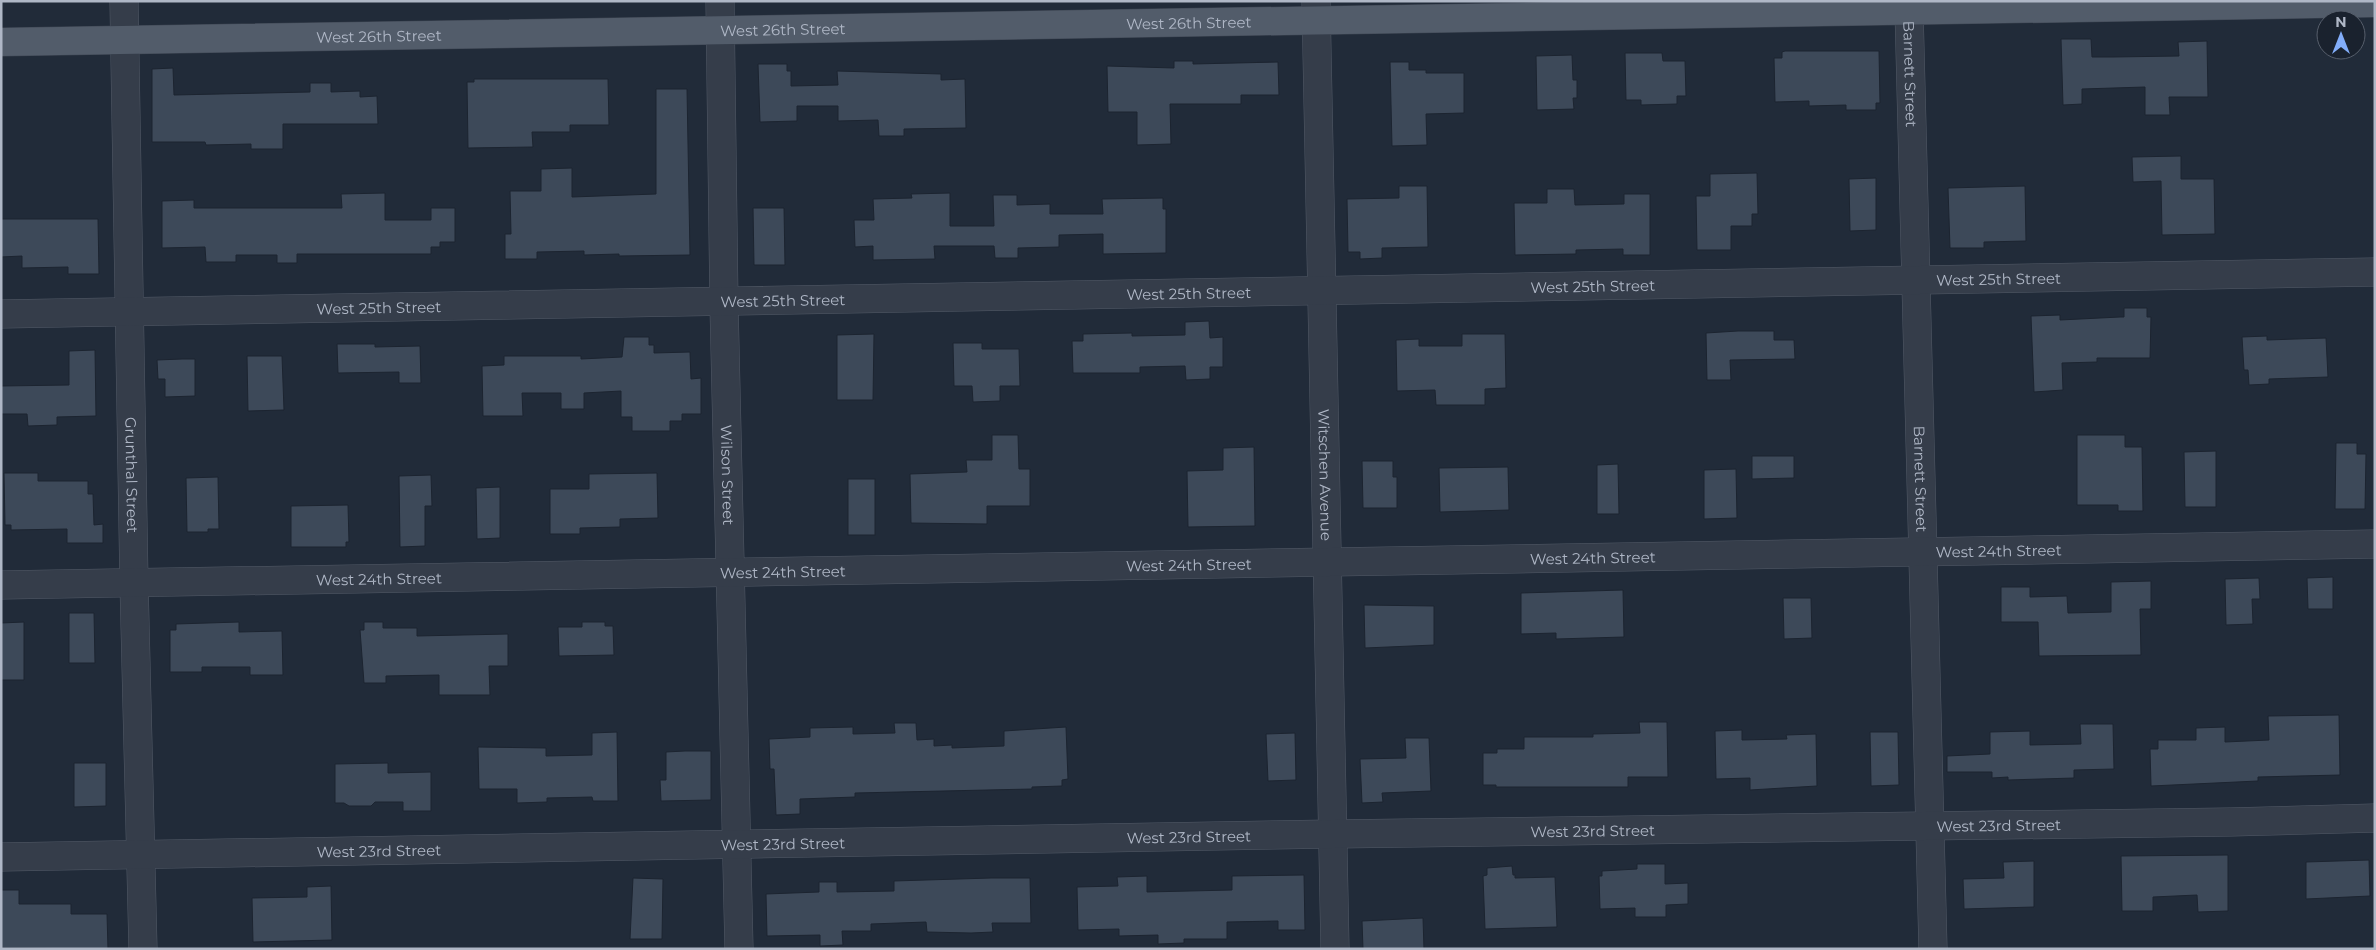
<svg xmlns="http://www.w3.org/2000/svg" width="2376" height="950" font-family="Montserrat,sans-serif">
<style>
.building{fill:#3d4959;stroke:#1c2430}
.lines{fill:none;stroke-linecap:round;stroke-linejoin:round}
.minor-casing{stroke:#525a67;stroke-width:29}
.major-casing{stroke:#3e4653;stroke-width:29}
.minor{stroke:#353d4a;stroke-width:28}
.major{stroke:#525c6a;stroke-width:28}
.labels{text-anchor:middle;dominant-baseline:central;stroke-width:5;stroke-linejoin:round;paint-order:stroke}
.street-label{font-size:15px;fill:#afb7c6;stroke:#1a222e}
</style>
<rect width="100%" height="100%" fill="#212b39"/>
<g class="building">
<path d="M2061,39h30l1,18h21l66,-1 -1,-14 29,-1 1,56h-39l1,18h-25v-28l-63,2v15l-19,1z"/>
<path d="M1785,51h94l1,52h-4v7h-30v-5l-37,1v-5l-34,1 -1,-44h8v-6z"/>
<path d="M1625,53h37l1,8h22l1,35h-9v8l-36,1v-5h-15z"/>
<path d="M1572,55l1,25h4v18h-4l1,11 -37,1 -1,-54z"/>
<path d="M1174,61h19v3l85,-2 1,33h-38v9h-71l1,40 -34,1v-33h-29l-1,-46 67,2z"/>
<path d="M1390,62h19v8h17v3h38v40l-38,1 1,31 -35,1z"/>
<path d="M758,64h29v7h4v15l47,-1 -1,-14 104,3v6l24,-1 1,49 -62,1v7h-25l-1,-16 -40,1v-15h-41v15l-37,1z"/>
<path d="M173,68l1,27 136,-3v-9h21v9l29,-1v6l17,-1 1,28h-95v25h-32v-5l-45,1 -1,-3h-53v-73z"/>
<path d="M474,79h134l1,46h-39v7h-38l1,15 -65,1 -1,-66h7z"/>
<path d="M656,89h31l3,166 -71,1v-2l-35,1v-4l-47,1v7h-32v-25h6l-1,-43h31v-22l31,-1v29l84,-3z"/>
<path d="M2181,156v23h33l1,55 -53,1 -1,-54 -28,1 -1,-25z"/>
<path d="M1757,173l1,41h-6v12h-21v24h-34l-1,-54h14v-22z"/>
<path d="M1876,178v52l-26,1 -1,-52z"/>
<path d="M1399,186h28l1,61 -46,1v10l-22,1v-7h-12l-1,-53 52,-1z"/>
<path d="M2025,186l1,55 -42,1v6h-34l-2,-60z"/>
<path d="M1547,189h27l1,16 49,-1v-10h26v61h-27v-6l-47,1v4l-61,1 -1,-52h33z"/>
<path d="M385,193v27h46v-12h24v34h-15v5h-9v7h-134v9h-20v-8h-41v7h-30l-1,-15 -43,1v-47l32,-1v8h148l-1,-14z"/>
<path d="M950,193v33h44l-1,-31h24v10l33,-1v10h53l-1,-15 61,-1v11h3v44l-63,1v-20l-44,1v12l-41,1v10h-23l-1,-12h-60l1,13 -62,1v-14l-18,1 -1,-27h20l-1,-21 39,-1 -1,-4z"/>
<path d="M753,208h31l1,57h-31z"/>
<path d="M1,219h97l1,55h-31v-7l-46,1v-12l-21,1z"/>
<path d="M2124,308h23v9h4l-1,41h-53v4l-35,1 1,27 -29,2 -3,-76 29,-1v5l60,-3h4z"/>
<path d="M1209,321l1,17 13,-1v30h-13v12l-24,1 -1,-14 -45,1v6h-67l-1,-32h11v-7l49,-1v3l53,-1v-13z"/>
<path d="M1738,331h36v9h20l1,19 -65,1 1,20h-24l-1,-47z"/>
<path d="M874,334l-1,66h-36v-65z"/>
<path d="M1462,334h43l1,54 -21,1v16h-49l-1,-15 -38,1 -1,-51 23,-1v7h43z"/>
<path d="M2267,336v4l59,-2 2,39 -59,2v5l-20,1 -1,-15h-4l-2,-33z"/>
<path d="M624,337h25v8h5v8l36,-1 1,27 10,-1v36h-19v7h-12v10h-38v-14h-11v-26l-37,2v16h-23v-16h-39l1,23h-40l-1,-50 22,-1v-9h77v3l41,-2z"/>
<path d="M953,343h29v6h37l1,37h-20v15l-27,1 -1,-16h-18z"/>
<path d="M337,344h38v3l45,-1 1,37h-22v-11l-61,1z"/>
<path d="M95,350l1,66 -39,1v8l-29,1 -1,-12h-26v-28l68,-1v-34z"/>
<path d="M247,356h35l2,54 -36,1z"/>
<path d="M182,359h13v37l-30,1v-18h-7l-1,-19z"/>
<path d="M992,435h26l1,34h11v37h-43v18l-76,-1 -1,-49 57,-2 -1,-12h26z"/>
<path d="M2077,435h48v12h17l1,64h-25v-6h-41z"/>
<path d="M2336,443h21v11h9l-1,55h-30z"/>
<path d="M1254,447l1,79 -67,1 -1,-56 36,-1v-22z"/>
<path d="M2216,451v56h-31l-1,-55z"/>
<path d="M1752,456h42v22l-42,1z"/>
<path d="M1362,461h31v16h4v31h-34z"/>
<path d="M1618,464l1,50h-22v-49z"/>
<path d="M1508,467l1,43 -69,2 -1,-44z"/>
<path d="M1736,469l1,49 -33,1v-49z"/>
<path d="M4,473h34v8h50v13h5l1,31 9,-1v19h-36v-14l-56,1v-5h-6z"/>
<path d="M657,473l1,45 -38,1v8l-40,1v6h-30v-45h39v-15z"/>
<path d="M431,475l1,31h-7v40l-25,1 -1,-71z"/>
<path d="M218,477l1,52h-11v3h-21l-1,-54z"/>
<rect x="848" y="479" width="27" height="56"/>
<path d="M500,487v51l-23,1 -1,-51z"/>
<path d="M348,505l1,37h-3v5h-55v-41z"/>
<path d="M2333,577v32h-25l-1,-31z"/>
<path d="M2259,578l1,21h-8l1,25 -27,1 -1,-46z"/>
<path d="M2151,581v28h-11l1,46 -102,1 -1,-34h-37v-35h29v10l37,-1 1,17 43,-1v-30z"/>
<path d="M1623,590l1,47 -68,2v-6l-35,1v-41z"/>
<path d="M1783,598h28l1,40 -28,1z"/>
<path d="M1364,605l70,1v39l-69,3z"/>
<path d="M69,613h25l1,50h-26z"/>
<path d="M24,622v58h-23v-57z"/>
<path d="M239,622v10l43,-1 1,44h-33v-8h-48v5h-32v-42h6v-6z"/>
<path d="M364,622h19v6h34v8l91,-2v32h-19l1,29h-51v-20l-53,1v7h-22l-4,-53h4z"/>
<path d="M582,622h23v4h8l1,29 -55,1 -1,-29h24z"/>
<path d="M2339,715l1,60 -82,2v4l-107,5 -1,-37h8v-9h38v-12l29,-1v15l44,-2 -1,-24z"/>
<path d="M1639,722h28l1,55h-40v10h-132v-2h-13v-32h14v-4h27v-12h69v-3l47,-1z"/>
<path d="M894,723h22l1,17 17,-1v7l18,-1v3l52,-2v-15l62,-4 2,52 -6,1v6l-30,1v2l-177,4v4l-55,2v15l-24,1 -2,-46h-4l-1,-30 41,-2v-9l43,-1v7l42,-1z"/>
<path d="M2080,724h33l1,45 -40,1v8l-66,2v-3l-16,1v-6h-45v-16l43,-2v-22l40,-1v14l51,-1z"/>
<path d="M1742,730v10l45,-1 -1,-4 30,-1 1,52 -67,4v-12l-34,1 -1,-48z"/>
<path d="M617,732l1,69h-25l-1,-4 -45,1v4l-30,1v-14h-38l-1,-42 68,1v8l46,-1v-22z"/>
<path d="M1870,732h28l1,53 -28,1z"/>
<path d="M1295,733l1,47 -28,1 -2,-47z"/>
<path d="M1405,738h24l2,53 -49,2 1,9 -21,1 -2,-44 46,-1z"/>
<path d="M685,751h26v49l-50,1 -1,-21h6v-28z"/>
<path d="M74,763h32v43l-32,1z"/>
<path d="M388,763v10l43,-1v39h-28v-9h-28l-4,4h-22l-5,-3h-9v-39z"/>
<path d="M2228,855v56l-30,1 -1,-17 -44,2v14h-31l-1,-55z"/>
<path d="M2369,860l1,36 -64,3v-37z"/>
<path d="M2034,861v46l-70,2 -1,-30 41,-1 -1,-16z"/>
<path d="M1637,864h28v20l23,-1v21l-22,1v12h-31v-9l-35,1 -1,-33h3v-5l35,-2z"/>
<path d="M1512,866l1,9h2v3l40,-1 2,50 -72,2 -2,-53 4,-1v-7z"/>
<path d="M1304,875l1,55h-27v-9l-51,1v17h-43v4l-26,1v-9l-39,1v-7l-41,1 -1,-43 41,-1 -1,-9 30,-1v16l85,-2v-14z"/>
<path d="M633,878l30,1 -1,60h-32z"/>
<path d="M991,878h39l1,45h-39l1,9 -22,1 -44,-1 -1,-10 -55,2v7h-29l1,14 -23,1v-11l-53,1 -1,-42 53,-2v-10h18v10l57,-1v-10z"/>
<path d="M331,886l1,54 -79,2 -1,-44 55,-1v-10z"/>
<path d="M1,890h18v14h52v10h36l1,35 -107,-1z"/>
<path d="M1423,918l1,31h-61l-1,-28z"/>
</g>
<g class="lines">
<defs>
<g id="minor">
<path id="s1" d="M124,1l10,582 9,366"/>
<path id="s2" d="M720,1l4,304 15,644"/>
<path id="s3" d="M1316,1l19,948"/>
<path id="s4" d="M1909,10l24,939"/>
<path id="s5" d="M1,314l2374,-42"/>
<path id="s6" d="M1,585l2374,-41"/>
<path id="s7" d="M1,857l1332,-23 897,-12 145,-4"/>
</g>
<g id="major">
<path id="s8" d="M1,42l2374,-39"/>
</g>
</defs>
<use href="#minor" class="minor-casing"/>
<use href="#major" class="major-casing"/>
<use href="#minor" class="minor"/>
<use href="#major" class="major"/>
</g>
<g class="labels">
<g class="street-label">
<text stroke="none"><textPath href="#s8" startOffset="1188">West 26th Street</textPath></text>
<text stroke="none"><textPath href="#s8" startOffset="782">West 26th Street</textPath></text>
<text stroke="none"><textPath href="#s8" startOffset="378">West 26th Street</textPath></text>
<text stroke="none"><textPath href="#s4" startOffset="64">Barnett Street</textPath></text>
<text stroke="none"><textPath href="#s5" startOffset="1998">West 25th Street</textPath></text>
<text stroke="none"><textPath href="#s5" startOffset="1592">West 25th Street</textPath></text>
<text stroke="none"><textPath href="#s5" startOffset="1188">West 25th Street</textPath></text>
<text stroke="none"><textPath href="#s5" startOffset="782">West 25th Street</textPath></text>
<text stroke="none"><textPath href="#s5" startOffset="378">West 25th Street</textPath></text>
<text stroke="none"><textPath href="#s1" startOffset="474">Grunthal Street</textPath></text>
<text stroke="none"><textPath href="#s2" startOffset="474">Wilson Street</textPath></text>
<text stroke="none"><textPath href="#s3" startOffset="474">Witschen Avenue</textPath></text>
<text stroke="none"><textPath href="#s4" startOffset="469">Barnett Street</textPath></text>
<text stroke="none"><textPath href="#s6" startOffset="1998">West 24th Street</textPath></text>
<text stroke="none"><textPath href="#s6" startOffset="1592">West 24th Street</textPath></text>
<text stroke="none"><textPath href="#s6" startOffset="1188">West 24th Street</textPath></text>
<text stroke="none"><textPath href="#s6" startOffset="782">West 24th Street</textPath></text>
<text stroke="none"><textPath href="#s6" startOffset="378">West 24th Street</textPath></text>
<text stroke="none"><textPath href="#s7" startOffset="1998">West 23rd Street</textPath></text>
<text stroke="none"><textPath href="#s7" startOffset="1592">West 23rd Street</textPath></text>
<text stroke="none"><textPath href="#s7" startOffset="1188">West 23rd Street</textPath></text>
<text stroke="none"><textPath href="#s7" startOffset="782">West 23rd Street</textPath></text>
<text stroke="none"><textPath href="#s7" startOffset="378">West 23rd Street</textPath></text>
</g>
</g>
<rect width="2376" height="950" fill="none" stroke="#afb7c6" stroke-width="5"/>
<g transform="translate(2341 35)"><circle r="24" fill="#1a222e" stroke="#565e6b"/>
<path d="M0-4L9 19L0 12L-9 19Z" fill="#82adf9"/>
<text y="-8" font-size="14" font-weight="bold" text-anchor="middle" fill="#afb7c6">N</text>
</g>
</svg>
